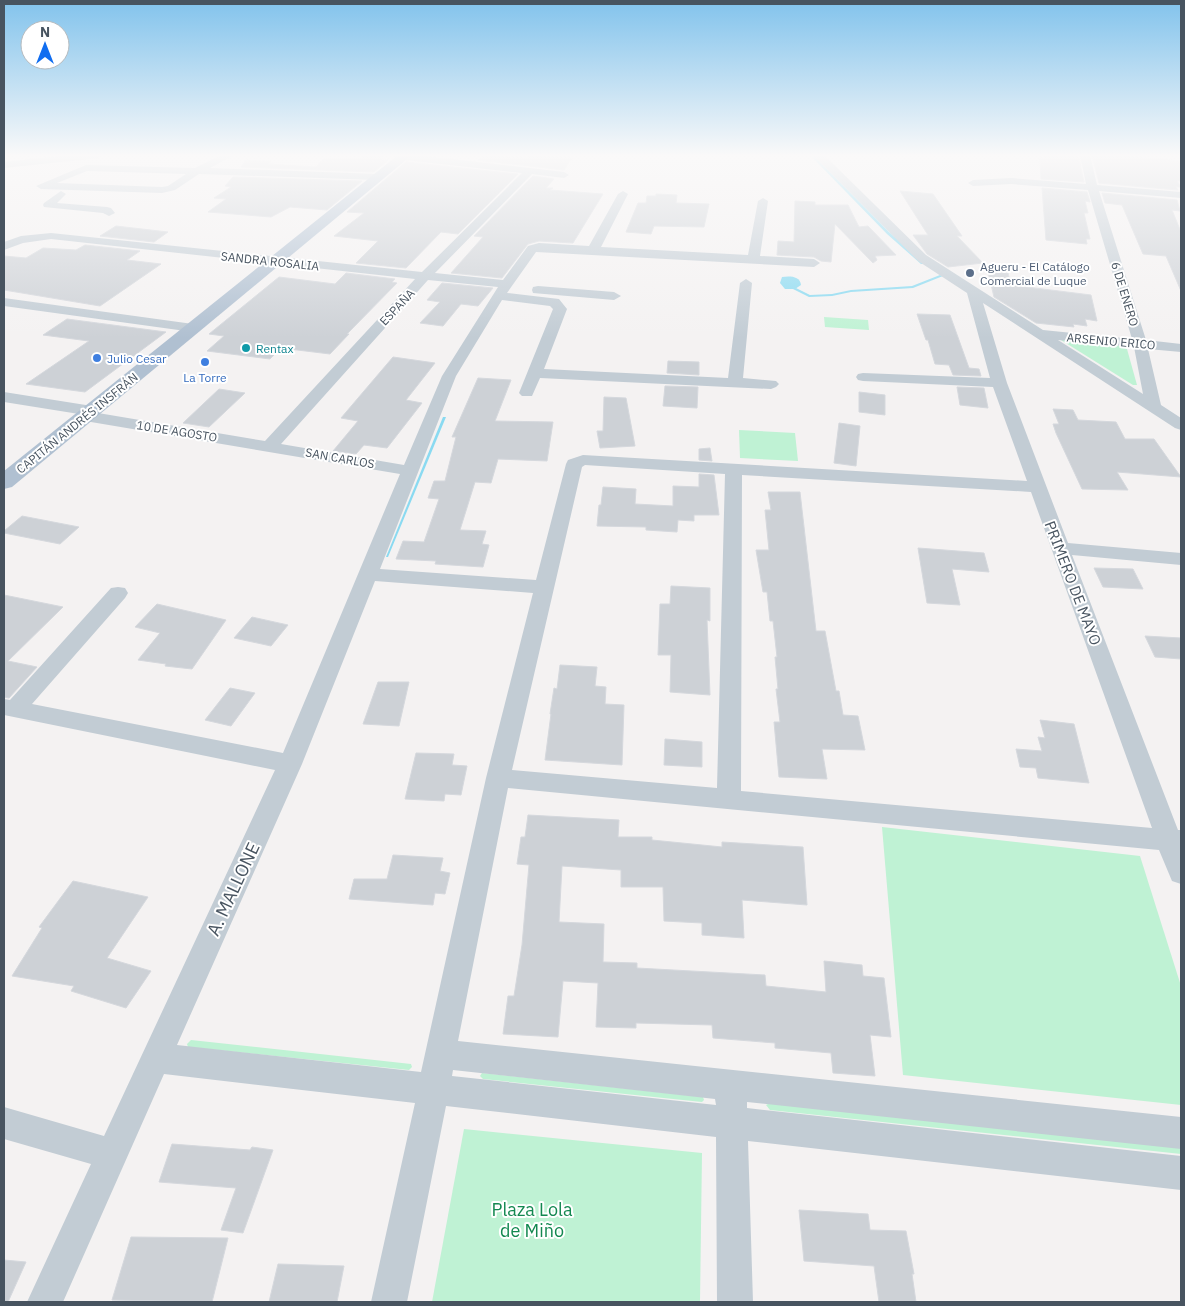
<svg xmlns="http://www.w3.org/2000/svg" width="1185" height="1306" font-family="'IBM Plex Sans',sans-serif">
<style>
.green{fill:#bff2d4}
.water{fill:#8adaf1}
.lines{fill:none;stroke-linecap:round;stroke-linejoin:round}
.stream{fill:#8adaf1;fill-rule:evenodd}
.building{fill:#cdd1d6;stroke:#d5d8dd}
.minor{fill:#c2ccd4;fill-rule:evenodd}
.major{fill:#b0c0d1;fill-rule:evenodd}
.service-dot{fill:#5c6f8a;stroke:#fff;stroke-width:2}
.culture-dot{fill:#0f9aa8;stroke:#fff;stroke-width:2}
.shop-dot{fill:#3f7fe0;stroke:#fff;stroke-width:2}
.labels{text-anchor:middle;dominant-baseline:central;stroke-width:4;stroke-linejoin:round;paint-order:stroke}
.far-street-label{font-size:12px;fill:#485460;stroke:#fff}
.far-service-label{font-size:12px;fill:#4e5e75;stroke:#fff;text-anchor:start}
.far-culture-label{font-size:12px;fill:#0d838f;stroke:#fff;text-anchor:start}
.far-shop-label{font-size:12px;fill:#366cbe;stroke:#fff;text-anchor:start}
.street-label{font-size:15px;fill:#485460;stroke:#fff}
.near-street-label{font-size:18px;fill:#485460;stroke:#fff}
.near-park-label{font-size:18px;fill:#138850;stroke:#fff}
</style>
<rect width="100%" height="100%" fill="#f4f2f2"/>
<g class="green">
<path d="M824,317l44,3 1,10 -44,-3z"/>
<path d="M1064,339l57,7 6,3 10,36h-4l-72,-45z"/>
<path d="M739,430l56,3 3,28 -58,-3z"/>
<path d="M882,827l258,29 41,130v119l-278,-30z"/>
<path d="M191,1040l220,24 1,3 -3,3 -221,-23 -1,-3z"/>
<path d="M482,1073l221,24 1,3 -2,2 -219,-23 -3,-3z"/>
<path d="M770,1103l411,45v6l-411,-44 -4,-5z"/>
<path d="M464,1129l238,24 -2,149h-268z"/>
</g>
<g class="water">
<path d="M782,277c8,-1 18,-1 19,8l-6,4h-10l-5,-6z"/>
<path d="M443,417h3l-58,140h-2z"/>
</g>
<g class="lines">
<g class="stream">
<path d="M813,155l76,77 34,30v2h-2l-34,-30 -77,-79z"/>
<path d="M940,275l3,1 -30,12 -62,4 -19,4 -23,1 -16,-8 3,-1 14,7 22,-1 19,-4 61,-4z"/>
</g>
</g>
<g class="building">
<path d="M363,155h20l-2,5h7l-14,12 -133,-5 5,-7 25,1 -3,3 48,3 7,-8h38z"/>
<path d="M486,155l41,3 2,-3 43,3 -8,12 -86,-10z"/>
<path d="M1045,155h33l6,27 -43,-3 -1,-22h5z"/>
<path d="M1092,155h25l64,6v20h-4l4,6h-5l2,3 -79,-7z"/>
<path d="M406,162l112,12 -60,60 -17,-2 -35,36 -50,-5 22,-22 -44,-5 30,-23 -17,-1z"/>
<path d="M533,176l21,3 -8,9h7l-3,2 53,4 -30,49 -34,-2 -11,3 -26,34 -51,-5 32,-36 -9,-1z"/>
<path d="M233,177l129,4 -35,29 -37,-3 -19,10 -63,-5 18,-13 -12,-1 17,-11 -6,-1z"/>
<path d="M1042,188l45,4 3,10 -5,-1 3,12h-4l6,26h-4l1,5 -41,-4z"/>
<path d="M900,191l33,3 29,42h-5l26,27 -35,4 -21,-13 -14,-19h15z"/>
<path d="M1102,193l75,7 3,11 -8,-1 9,22v59l-15,-35 -23,-2 -21,-49 -17,-2z"/>
<path d="M656,194l21,1 -1,8 33,1 -5,23 -50,-1 -3,8 -25,-2 12,-29h8l1,-7h9z"/>
<path d="M795,201l20,1v3h33l11,22 9,-1 28,29 -21,1 2,4 -4,3 -38,-39 -4,38 -10,-1 -7,-4 -37,-2 1,-14 16,1z"/>
<path d="M116,226l52,6 -14,10 -54,-6z"/>
<path d="M85,245l55,6 -13,9 34,4 -61,42 -96,-16v-34l22,2 17,-10 33,2z"/>
<path d="M988,272l20,1 3,12 80,10 6,26 -12,-2 2,7 -14,-2 1,3 -38,-4 -42,-26z"/>
<path d="M346,273l49,6 -3,3 5,1 -50,51h2l-19,20 -49,-6 -11,11 -63,-8 17,-15 -15,-2 70,-57 56,7z"/>
<path d="M442,283l51,5 -15,18 -17,-2 -18,22 -23,-3 20,-21 -13,-2z"/>
<path d="M917,314l33,1 19,53 10,1 2,7 -28,-1 -4,-10 -14,-1 -7,-24h-2z"/>
<path d="M67,319l99,13 -81,60 -59,-8 63,-43 -46,-6z"/>
<path d="M393,357l42,6 -29,37 16,3 -35,45 -23,-3 -8,9 -23,-3 25,-30 -17,-3z"/>
<path d="M668,361l31,1v13l-32,-2z"/>
<path d="M478,378l33,2 -16,41 58,1 -6,39 -49,-2 -7,24 -16,-1 -15,48 26,1 -4,13 7,1 -6,22 -48,-3 1,-3 -40,-2 7,-18 21,1 15,-43 -11,-1 6,-17h11l11,-44h-4z"/>
<path d="M665,386l33,1 -1,21 -34,-2z"/>
<path d="M957,387l27,1 4,20 -28,-3z"/>
<path d="M219,389l26,4 -36,34 -26,-4z"/>
<path d="M859,392l26,3v20l-26,-3z"/>
<path d="M604,397l22,1 9,48 -35,2 -3,-17h6z"/>
<path d="M1053,409l20,1 5,10 38,2 9,17h29l27,38 -64,-5 11,18 -46,-1 -26,-56 -3,-9h6z"/>
<path d="M839,423l21,3 -4,40 -22,-3z"/>
<path d="M710,448l2,13 -13,-1v-11z"/>
<path d="M699,474l15,1 5,40h-25v6l-16,-1 -1,12 -31,-2v-3l-49,-1 2,-21h2l2,-18 33,2 -1,15 38,2v-20l26,1z"/>
<path d="M768,492h32l16,139h9l11,60h3l4,24 15,1 7,34 -43,-1 5,30 -48,-2 -5,-55h6l-4,-33h2l-3,-32h2l-4,-36h-3l-3,-29h-4l-7,-42h13l-4,-40h6z"/>
<path d="M22,516l57,11 -19,17 -56,-11v-2z"/>
<path d="M918,548l66,5 5,19 -37,-3 8,36 -33,-2z"/>
<path d="M1094,568l39,1 10,20 -40,-2z"/>
<path d="M671,586l39,2v33l-3,-1 3,75 -40,-3 1,-37h-13l2,-51h10z"/>
<path d="M4,595l59,12 -55,54 29,6 -28,31 -5,-1z"/>
<path d="M157,604l69,16 -34,49 -27,-3 1,-2 -28,-4 22,-27 -25,-6z"/>
<path d="M252,617l36,8 -17,21 -37,-8z"/>
<path d="M1145,636l36,2v21l-26,-2z"/>
<path d="M560,665l37,2 -2,19 11,1 -1,17 19,1 -2,60 -77,-5 6,-46h-1l4,-26 3,1z"/>
<path d="M378,682h31l-10,44 -36,-2z"/>
<path d="M230,688l25,5 -24,33 -26,-6z"/>
<path d="M1040,720l34,4 15,59 -51,-5 -2,-10 -16,-1 -4,-18 26,2 -4,-14 7,1z"/>
<path d="M665,739l37,3v25l-38,-2z"/>
<path d="M416,753l38,1 -2,11 15,1 -6,29 -16,-1 -1,7 -39,-2z"/>
<path d="M528,815l91,5 -1,17h34v3l70,7v-5l81,5 4,58 -65,-5 2,38 -42,-3v-12l-38,-2 -1,-34h-42v-17l-59,-4 -3,56 45,2 -1,38 34,1v5l128,7 1,11 60,6 -2,-31 38,4 1,11 21,2 7,59 -21,-2 5,41 -42,-3 -2,-20 -56,-5v-5l-62,-5 -1,-13 -76,-2v5l-40,-1 2,-44 -35,-2 -5,56 -55,-3 5,-38h6l8,-51 7,-80 -12,-1 4,-27h4z"/>
<path d="M393,855l50,3 -3,13 10,2 -5,21 -10,-1 -2,12 -84,-6 5,-20h33z"/>
<path d="M73,881l75,16 -41,61 44,13 -25,37 -55,-17 3,-5 -62,-10 30,-48 -3,-1z"/>
<path d="M172,1144l78,6 2,-3 21,3 -30,83 -22,-3 15,-42 -77,-6z"/>
<path d="M799,1210l69,4 2,16 36,1 8,43h-2l4,28h-37l-5,-36 -70,-5z"/>
<path d="M131,1237l97,1 -16,64 -100,-2z"/>
<path d="M4,1260l22,2 -18,40h-4z"/>
<path d="M278,1264l66,2 -7,36h-68z"/>
</g>
<g class="lines">
<g class="minor">
<path d="M67,155h37l-5,3 -95,10v-6z"/>
<path d="M221,155h13l-24,13 167,6 5,3 -5,3 -178,-6 -24,16 -13,3 -121,-4 -5,-3 50,-21 109,3zM87,171h2l97,3 -18,12 -6,1 -105,-4z"/>
<path d="M401,155h16l147,17 5,3 -5,3 -32,-4 -97,99 68,7 25,-34 11,-3 50,3 29,-52 5,-3 5,3 -27,53 147,8 10,-54 5,-3 5,3 -8,55 54,3 6,4 -6,4 -278,-15 -29,41 52,6 8,10 -23,60 184,9 12,-95 6,-4 6,4 -9,95 33,3 3,3 -3,3 -5,2 -231,-11 -8,18h-10l-3,-3 34,-84 -3,-3 -48,-6 -46,76 -76,193 156,11 30,-116 2,-4 15,-5 444,26 -34,-94 -130,-6 -5,-1 -2,-3 2,-3 5,-1 127,5 -23,-85 -49,-32 -105,-106h11l102,100 117,75 89,9 -44,-149 -77,-6 -38,2 -5,-3 5,-3 38,-2 75,6 -6,-29h10l7,30 84,7v6l-82,-7 47,149 35,4v8l-33,-3 13,56 20,13v12l-6,-2 -192,-125 24,80 61,160 113,10v12l-109,-10 106,275h3v54l-9,-3 -13,-31 -651,-62 -50,253 723,76v32l-434,-47v6l434,48v34l-433,-49 5,161h-36l-1,-165 -270,-31 -39,196h-36l44,-199 -251,-29 -101,228h-36l64,-138 -87,-25v-32l100,29 171,-366 -271,-55v-16l6,1 101,-112 7,-1 7,1 3,5 -3,5 -93,106 251,49 117,-279 -315,-53 -6,-2 -2,-3 2,-2 -75,-12v-10l88,14 6,2 2,3 -2,2 167,28 150,-162 -364,-40 -28,4 -19,7v-8l17,-6 30,-3 371,39 100,-99 -117,-13 -3,-1zM428,280l70,7 -56,89 -38,89 -123,-21zM1058,340l76,7 9,47zM585,465l140,9 -8,314 -205,-18 70,-303zM742,475l289,17 121,336 -411,-37zM375,581l158,12 -47,185 -65,294 -244,-27 125,-281zM453,1070l262,29 1,6 -264,-29z"/>
<path d="M61,191l5,3 -9,9 50,4 4,1 4,5 -6,3 -6,-3 -59,-6 -1,-2 1,-2z"/>
<path d="M538,286l76,6 7,4 -7,4 -81,-7 -1,-3 1,-3z"/>
<path d="M4,298l189,26 7,4 -7,4 -189,-26z"/>
</g>
<path class="major" d="M398,155h14l-400,332 -8,2v-18z"/>
</g>
<linearGradient id="sky" x2="0" y2="1"><stop stop-color="#82c3ec"/><stop offset="0.46" stop-color="#faf9f9"/><stop offset="1" stop-color="#faf9f9" stop-opacity="0"/></linearGradient>
<rect width="1185" height="338" fill="url(#sky)"/>
<circle class="service-dot" cx="970" cy="273" r="5"/>
<circle class="culture-dot" cx="246" cy="348" r="5"/>
<g class="shop-dot">
<circle cx="97" cy="358" r="5"/>
<circle cx="205" cy="362" r="5"/>
</g>
<g class="labels">
<g class="far-street-label">
<text transform="translate(270 261) rotate(6)">SANDRA ROSALIA</text>
<text transform="translate(1125 294) rotate(73)">6 DE ENERO</text>
<text transform="translate(397 307) rotate(-47)">ESPAÑA</text>
<text transform="translate(1111 341) rotate(5)">ARSENIO ERICO</text>
<text transform="translate(77 423) rotate(-39)">CAPITÁN ANDRÉS INSFRÁN</text>
<text transform="translate(177 431) rotate(9)">10 DE AGOSTO</text>
<text transform="translate(340 458) rotate(10)">SAN CARLOS</text>
</g>
<g class="far-service-label">
<text x="980" y="266">Agueru - El Catálogo<tspan x="980" dy="14">Comercial de Luque</tspan></text>
</g>
<g class="far-culture-label">
<text x="256" y="348">Rentax</text>
</g>
<g class="far-shop-label">
<text x="107" y="358">Julio Cesar</text>
<text x="205" y="377" text-anchor="middle">La Torre</text>
</g>
<g class="street-label">
<text transform="translate(1073 583) rotate(69)">PRIMERO DE MAYO</text>
</g>
<g class="near-street-label">
<text transform="translate(233 889) rotate(-65)">A. MALLONE</text>
</g>
<g class="near-park-label">
<text x="532" y="1209">Plaza Lola<tspan x="532" dy="21">de Miño</tspan></text>
</g>
</g>
<rect width="1185" height="1306" fill="none" stroke="#485460" stroke-width="10"/>
<g transform="translate(45 45)"><circle r="24" fill="#ffffff" stroke="#b6bbbf"/>
<path d="M0-4L9 19L0 12L-9 19Z" fill="#106df0"/>
<text y="-8" font-size="14" font-weight="bold" text-anchor="middle" fill="#485460">N</text>
</g>
</svg>
